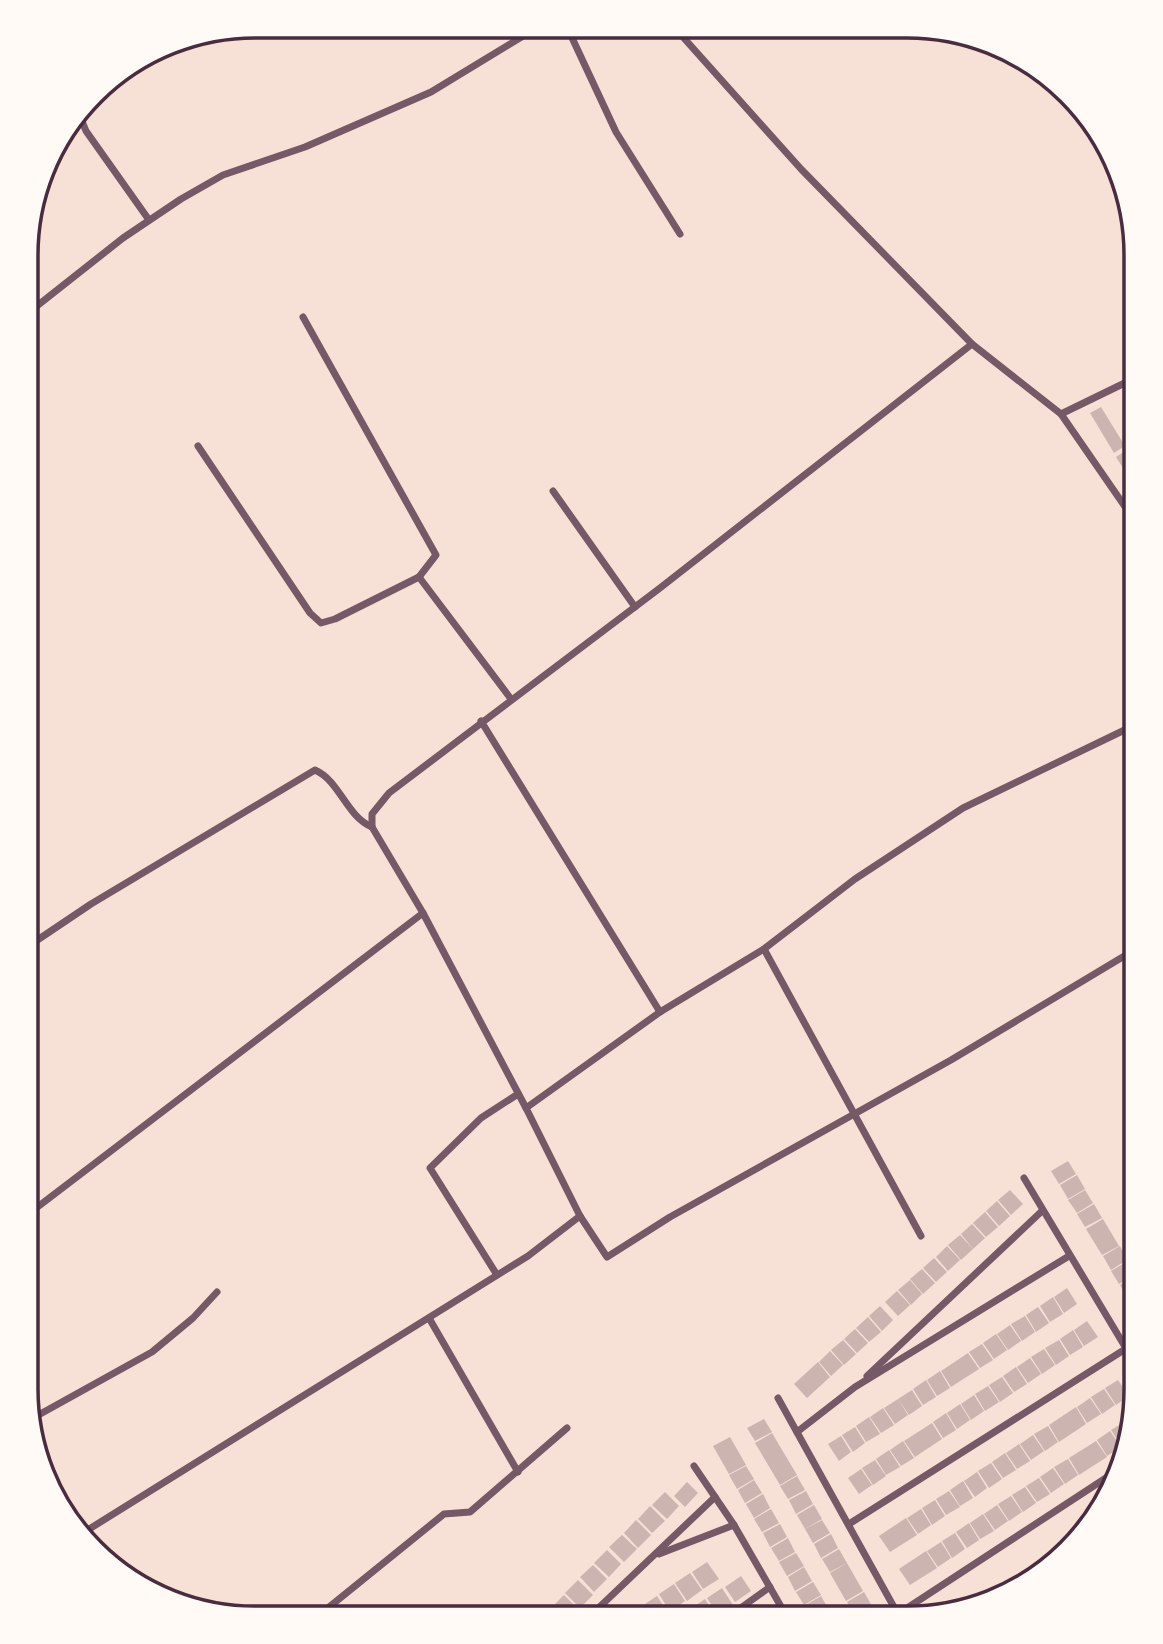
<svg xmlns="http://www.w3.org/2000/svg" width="1163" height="1644" font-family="'Archivo Narrow',sans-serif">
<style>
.building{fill:#ccb4b1}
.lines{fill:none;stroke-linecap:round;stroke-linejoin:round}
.minor{stroke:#755966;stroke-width:7}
.rim{fill:none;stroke:#4a2c40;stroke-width:3.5}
</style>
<rect width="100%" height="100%" fill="#f7e1d7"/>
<g class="building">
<path d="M1101,407l24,39 -11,7 -24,-40z"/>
<path d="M1128,449l9,14v27l-21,-33z"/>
<path d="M1068,1161l8,13 -17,10 -8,-13z"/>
<path d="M1077,1175l8,14 -17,10 -8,-14z"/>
<path d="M1010,1190l13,14 -12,11 -13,-15z"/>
<path d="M1085,1190l8,13 -16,10 -9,-13z"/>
<path d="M997,1201l13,15 -11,10 -13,-15z"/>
<path d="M1094,1204l8,14 -17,9 -8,-13z"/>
<path d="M985,1212l13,15 -12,10 -13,-14z"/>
<path d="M1103,1219l16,27 -17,9 -16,-26z"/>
<path d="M972,1224l13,14 -12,11 -12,-15z"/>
<path d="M960,1235l13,14 -12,11 -13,-15z"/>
<path d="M947,1246l13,14 -12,11 -12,-14z"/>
<path d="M1120,1246l7,14 -16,10 -8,-14z"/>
<path d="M934,1258l13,14 -11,10 -13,-14z"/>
<path d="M1128,1261l8,13 -17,10 -8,-13z"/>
<path d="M922,1269l13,14 -12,11 -13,-15z"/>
<path d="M1136,1276v18l-8,5 -8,-14z"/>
<path d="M910,1280l12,14 -11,11 -13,-15z"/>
<path d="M1067,1288l10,16 -13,9 -10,-16z"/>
<path d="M897,1291l13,14 -12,11 -13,-14z"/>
<path d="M1053,1297l10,17 -13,8 -10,-16z"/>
<path d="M880,1306l13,14 -11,11 -13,-15z"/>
<path d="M1038,1307l11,16 -13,9 -10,-17z"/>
<path d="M1025,1316l10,16 -13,9 -11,-17z"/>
<path d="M868,1317l13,15 -12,10 -13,-14z"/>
<path d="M1087,1321l11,16 -14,9 -10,-16z"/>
<path d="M1010,1325l11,16 -13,9 -11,-16z"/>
<path d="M855,1329l13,14 -11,10 -13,-14z"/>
<path d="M1073,1330l10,17 -13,8 -10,-16z"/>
<path d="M996,1334l11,16 -13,9 -11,-16z"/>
<path d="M843,1340l13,14 -12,11 -13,-15z"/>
<path d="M1059,1340l10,16 -13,9 -11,-17z"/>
<path d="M982,1344l11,16 -13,8 -11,-16z"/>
<path d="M1044,1349l11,16 -13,9 -11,-17z"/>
<path d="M830,1351l13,14 -12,11 -12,-14z"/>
<path d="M968,1353l11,16 -28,18 -10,-16z"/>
<path d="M1030,1358l11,16 -13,9 -11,-16z"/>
<path d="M818,1362l12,15 -23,21 -13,-14z"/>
<path d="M1016,1367l11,17 -13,8 -11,-16z"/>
<path d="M940,1371l10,17 -13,8 -10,-16z"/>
<path d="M1002,1377l11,16 -13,9 -11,-17z"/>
<path d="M926,1380l10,17 -13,8 -10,-16z"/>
<path d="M1118,1380l11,16 -13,9 -11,-17z"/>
<path d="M988,1386l11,16 -14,9 -10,-17z"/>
<path d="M1104,1389l11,16 -13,9 -11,-17z"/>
<path d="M912,1390l10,16 -13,9 -11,-16z"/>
<path d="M974,1395l10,16 -13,9 -10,-16z"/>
<path d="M1090,1398l11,16 -14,9 -10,-16z"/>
<path d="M898,1399l10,16 -13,9 -11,-16z"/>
<path d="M960,1404l10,16 -13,9 -10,-16z"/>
<path d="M1076,1407l10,17 -27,18 -10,-17z"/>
<path d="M883,1408l11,17 -13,8 -11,-16z"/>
<path d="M946,1413l10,17 -13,8 -10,-16z"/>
<path d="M869,1417l11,17 -14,8 -10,-16z"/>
<path d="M764,1419l8,13 -17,9 -8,-13z"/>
<path d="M1124,1422l4,6 -6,19 -11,-17z"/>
<path d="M932,1423l10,16 -27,18 -11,-16z"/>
<path d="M1048,1426l10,16 -13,9 -11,-17z"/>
<path d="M855,1427l10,16 -12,9 -11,-17z"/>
<path d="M1110,1431l11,16 -14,9 -10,-16z"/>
<path d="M772,1433l25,42 -17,10 -25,-42z"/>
<path d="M1033,1435l11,16 -13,9 -11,-16z"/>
<path d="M841,1436l10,16 -12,9 -11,-17z"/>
<path d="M730,1437l16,28 -17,9 -16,-28z"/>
<path d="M903,1441l11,17 -13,8 -11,-16z"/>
<path d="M1096,1441l11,16 -28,18 -10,-17z"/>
<path d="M1019,1444l11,17 -13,8 -11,-16z"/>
<path d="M889,1450l11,17 -14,8 -10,-16z"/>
<path d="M1005,1453l11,17 -13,8 -11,-16z"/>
<path d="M1068,1459l10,16 -13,9 -11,-17z"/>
<path d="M875,1460l11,16 -13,9 -11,-17z"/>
<path d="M991,1463l11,16 -13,9 -11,-17z"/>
<path d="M746,1466l8,13 -17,10 -8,-14z"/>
<path d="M1053,1468l11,16 -13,9 -11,-16z"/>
<path d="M861,1469l11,16 -13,9 -11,-16z"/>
<path d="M977,1472l10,16 -12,9 -11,-16z"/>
<path d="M797,1476l8,14 -17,9 -8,-13z"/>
<path d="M1039,1478l11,16 -13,8 -11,-16z"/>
<path d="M754,1480l8,13 -17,10 -7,-13z"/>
<path d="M963,1481l10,17 -13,8 -10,-16z"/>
<path d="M687,1482l11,11 -13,14 -11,-11z"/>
<path d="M1025,1487l11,16 -13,9 -11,-17z"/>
<path d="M806,1491l7,13 -17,10 -7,-14z"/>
<path d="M949,1491l11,16 -14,8 -10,-16z"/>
<path d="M665,1492l14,14 -12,13 -15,-14z"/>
<path d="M763,1494l7,14 -16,10 -8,-14z"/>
<path d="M1011,1496l11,16 -13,9 -11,-17z"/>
<path d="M935,1500l10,16 -13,9 -10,-17z"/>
<path d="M814,1505l8,14 -17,10 -8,-14z"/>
<path d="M997,1505l11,16 -13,9 -11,-16z"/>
<path d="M650,1506l15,15 -13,12 -14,-14z"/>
<path d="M771,1509l8,14 -17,9 -8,-13z"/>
<path d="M921,1509l10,16 -13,9 -11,-16z"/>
<path d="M983,1514l11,17 -14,8 -10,-16z"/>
<path d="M906,1518l11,17 -27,17 -11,-16z"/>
<path d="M636,1520l15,15 -13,13 -14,-15z"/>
<path d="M822,1520l8,13 -17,10 -8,-14z"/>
<path d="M969,1523l10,17 -12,8 -11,-16z"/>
<path d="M780,1524l7,13 -17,10 -7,-14z"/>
<path d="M955,1533l10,16 -13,9 -10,-17z"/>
<path d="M831,1534l7,14 -17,10 -7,-14z"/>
<path d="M622,1535l15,14 -13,13 -15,-15z"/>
<path d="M788,1538l7,14 -16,9 -8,-13z"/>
<path d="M941,1542l10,16 -13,9 -11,-16z"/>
<path d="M839,1549l8,14 -17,9 -8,-13z"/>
<path d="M607,1550l14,14 -12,13 -15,-14z"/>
<path d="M926,1551l11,17 -27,17 -11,-16z"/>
<path d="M796,1553l8,13 -17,10 -8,-14z"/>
<path d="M707,1562l12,17 -16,10 -11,-17z"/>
<path d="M847,1563l16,28 -17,10 -16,-28z"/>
<path d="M593,1565l14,14 -13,13 -14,-15z"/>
<path d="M804,1567l8,14 -17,10 -7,-14z"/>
<path d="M1023,1571l5,6 -12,11 -6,-9z"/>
<path d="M690,1573l12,17 -15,11 -12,-18z"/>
<path d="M741,1576l10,15 -16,11 -10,-15z"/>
<path d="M578,1580l15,15 -13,13 -15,-15z"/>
<path d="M1008,1581l5,9 -14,7 -4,-7z"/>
<path d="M813,1582l8,13 -17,10 -8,-13z"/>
<path d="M674,1584l11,17 -15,11 -11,-18z"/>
<path d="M722,1588l11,17 -15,10 -11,-17z"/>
<path d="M864,1592l8,14 -17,10 -8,-14z"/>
<path d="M564,1595l14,14 -7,8h-11l-9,-9z"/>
<path d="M657,1596l11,17 -7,4h-12l-7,-11z"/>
<path d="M821,1596l8,14 -18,7 -7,-11z"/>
<path d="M705,1599l11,17 -1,1h-20l-5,-8z"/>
<path d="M872,1607l6,11h-24z"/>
</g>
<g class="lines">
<g class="minor">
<path d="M567,27l49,105 64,102"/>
<path d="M674,27l127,142 171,175"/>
<path d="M79,114l7,17 63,89"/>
<path d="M28,313l95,-75 58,-39 42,-24 82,-28 126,-55 107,-65"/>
<path d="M303,317l133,238 -17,22"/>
<path d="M1061,414l76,-37"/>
<path d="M198,446l112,167 11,10 14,-4 84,-42 92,122"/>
<path d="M553,491l82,116"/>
<path d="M481,721l179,291"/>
<path d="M423,913l103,195"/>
<path d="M27,947l64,-43 224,-134c25,11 31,46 57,57"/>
<path d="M764,949l157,287"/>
<path d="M1136,949l-185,111 -281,157 -63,40 -27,-41 -54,-108 134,-96 104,-63 91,-70 108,-71 174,-84"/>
<path d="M1136,1151v1"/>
<path d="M1024,1178l112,187"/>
<path d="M27,1215l396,-302 -51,-86v-13l17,-21 271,-205 312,-244 89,70 76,110"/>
<path d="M497,1275l-67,-107 51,-50 37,-24"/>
<path d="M429,1318l89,154"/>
<path d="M867,1376l175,-165"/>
<path d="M778,1398l122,220"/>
<path d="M33,1418l119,-66 41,-34 24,-26"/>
<path d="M797,1432l58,-45 214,-131"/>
<path d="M694,1466l40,59 53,92"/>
<path d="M50,1489l1,2"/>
<path d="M849,1524l278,-176"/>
<path d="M86,1531l442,-275 52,-40"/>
<path d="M659,1554l75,-29"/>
<path d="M898,1614l214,-140"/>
<path d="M318,1616l126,-102 26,-2 97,-84"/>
<path d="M589,1617l126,-120"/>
<path d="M728,1617l42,-30"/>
</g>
</g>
<path d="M0 0H1163V1644H0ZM255 38H907A217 217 0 0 1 1124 255V1389A217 217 0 0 1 907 1606H255A217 217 0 0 1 38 1389V255A217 217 0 0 1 255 38Z" fill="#fffaf5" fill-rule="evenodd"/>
<path class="rim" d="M255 38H907A217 217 0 0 1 1124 255V1389A217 217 0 0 1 907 1606H255A217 217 0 0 1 38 1389V255A217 217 0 0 1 255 38Z"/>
</svg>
